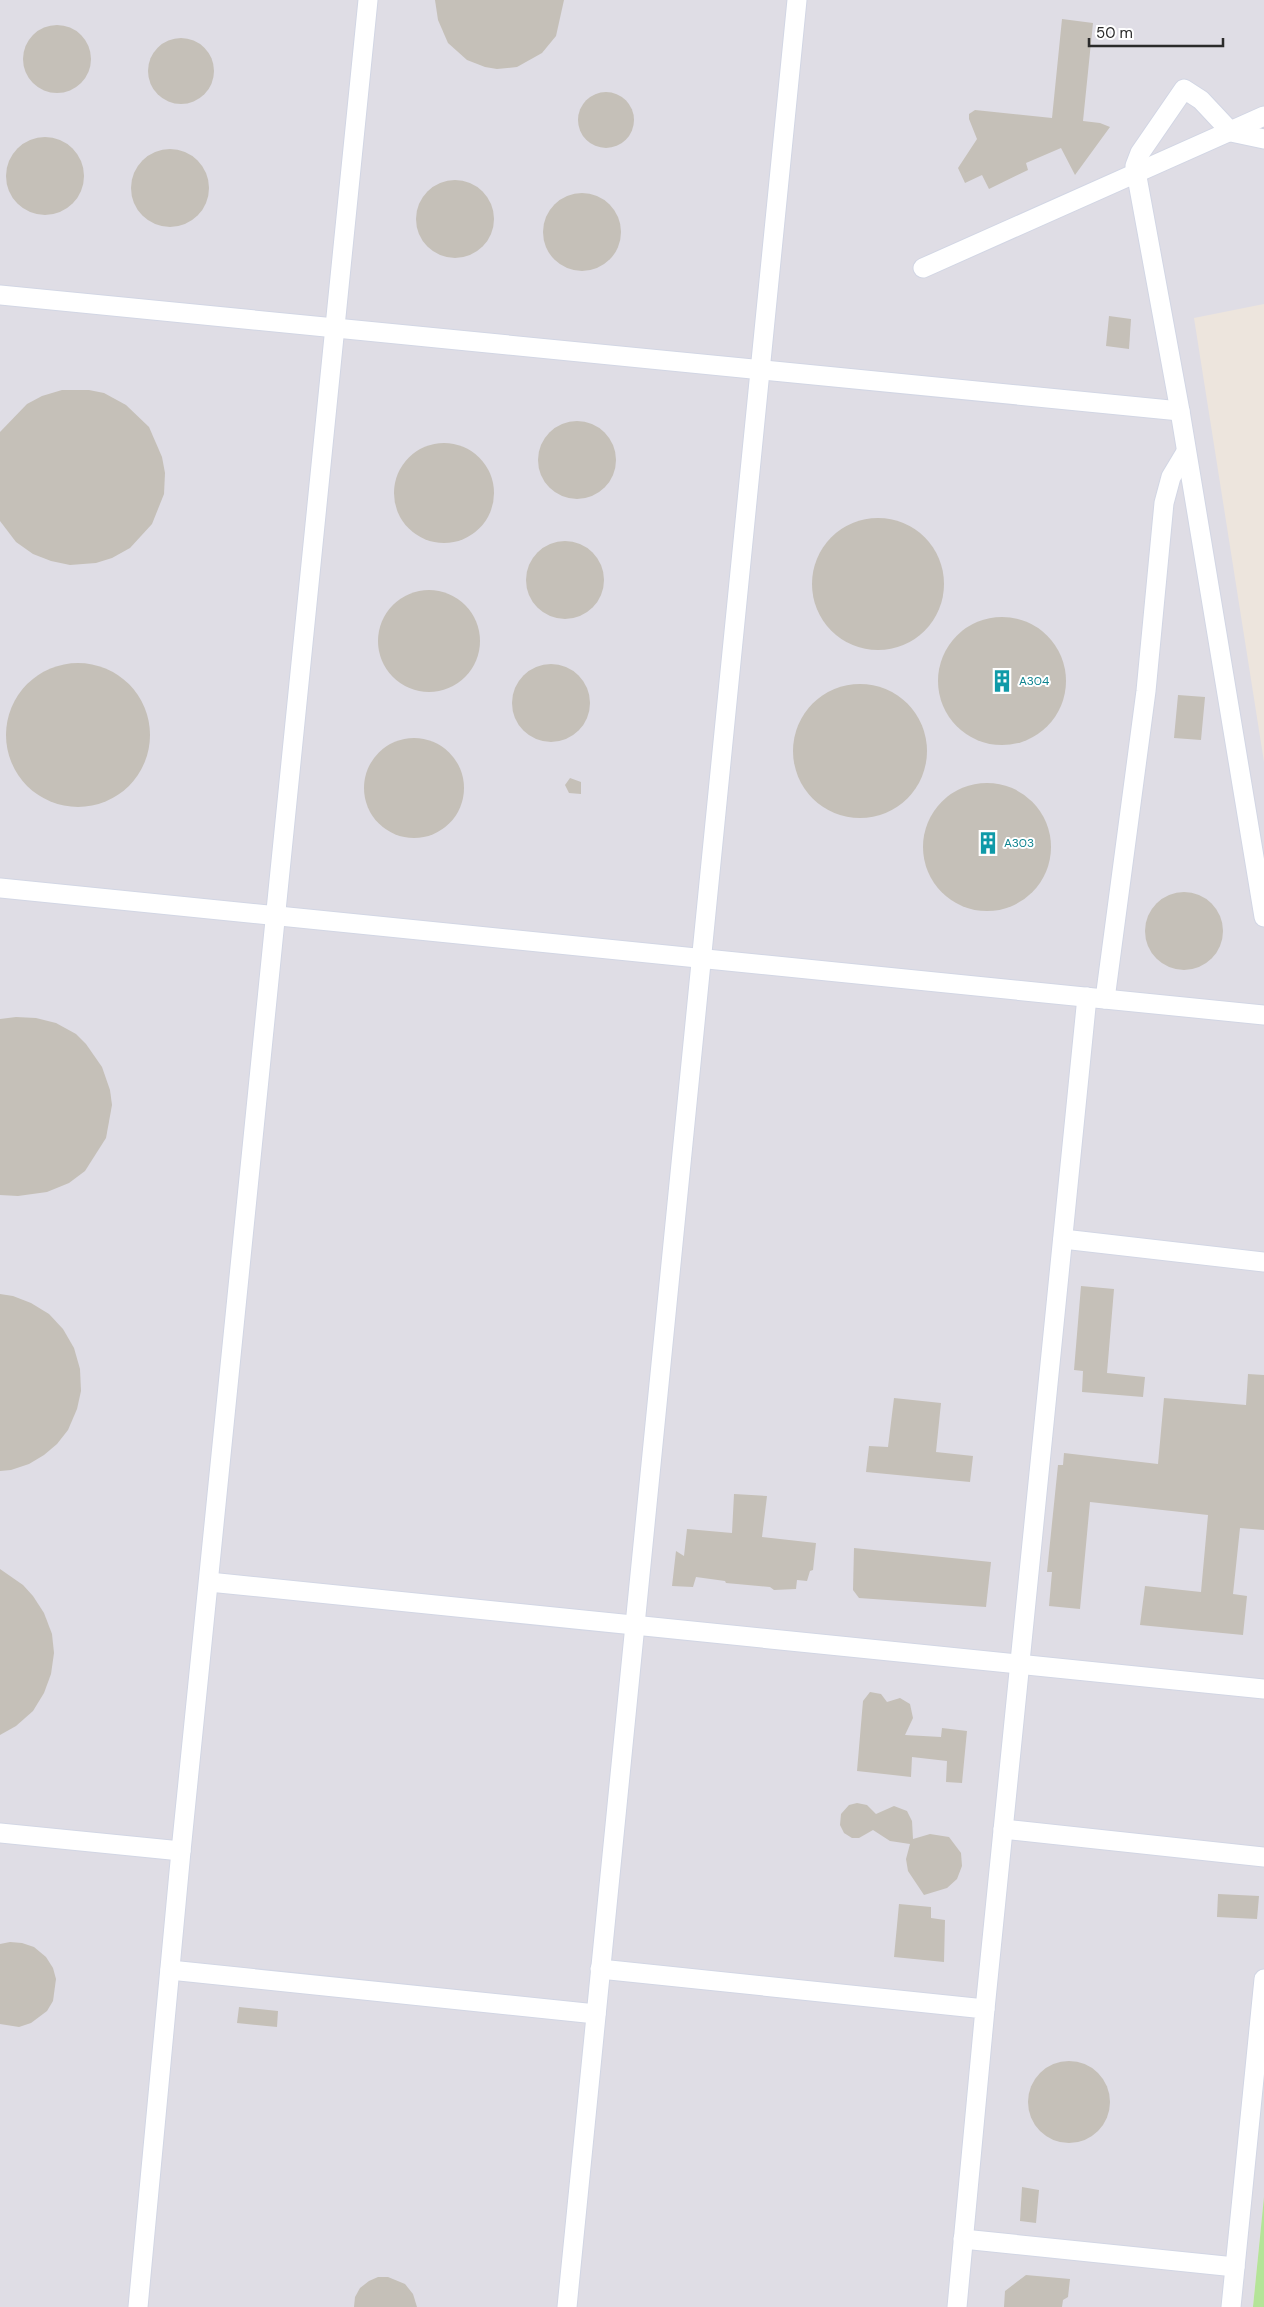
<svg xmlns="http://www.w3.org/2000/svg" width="1264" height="2307" font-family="'DM Sans',sans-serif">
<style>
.industrial{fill:#dfdde5}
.green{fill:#b4e498}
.building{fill:#c5c0b8}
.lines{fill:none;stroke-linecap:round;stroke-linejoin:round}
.minor-casing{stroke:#d2d6e4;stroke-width:21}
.minor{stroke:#fff;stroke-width:19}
.labels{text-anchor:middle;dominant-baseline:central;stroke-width:4;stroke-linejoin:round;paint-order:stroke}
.culture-label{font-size:12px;fill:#0d838f;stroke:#fff;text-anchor:start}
</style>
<rect width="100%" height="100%" fill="#ede5dd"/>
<path class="industrial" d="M0,0h1264v304l-70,14 70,444v1435l-11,110h-1253z"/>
<path class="green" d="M1264,2197v110h-11z"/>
<g class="building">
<path d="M435,0h129l-8,36 -14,17 -25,14 -20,2 -12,-2 -18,-7 -19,-17 -10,-23z"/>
<path d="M1062,19l31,4 -10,98 17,2 10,4 -35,48 -14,-27 -35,15 2,7 -39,19 -7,-14 -17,8 -7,-15 19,-29 -8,-20v-5l6,-4 77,8z"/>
<circle cx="57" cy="59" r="34"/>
<circle cx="181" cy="71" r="33"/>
<circle cx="606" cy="120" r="28"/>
<circle cx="45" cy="176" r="39"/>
<circle cx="170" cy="188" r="39"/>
<circle cx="455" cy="219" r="39"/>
<circle cx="582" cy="232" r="39"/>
<path d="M1109,316l22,3 -2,30 -23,-3z"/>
<path d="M62,390h27l15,3 22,12 23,22 13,30 3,16 -1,21 -12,30 -22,24 -18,10 -16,5 -26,2 -19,-4 -18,-7 -17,-12 -16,-21v-89l27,-28 15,-8z"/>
<circle cx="577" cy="460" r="39"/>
<circle cx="444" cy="493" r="50"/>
<circle cx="878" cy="584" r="66"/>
<circle cx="565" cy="580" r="39"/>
<circle cx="429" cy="641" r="51"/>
<circle cx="1002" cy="681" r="64"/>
<circle cx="78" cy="735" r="72"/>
<circle cx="551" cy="703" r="39"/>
<circle cx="860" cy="751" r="67"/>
<path d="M1178,695l27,2 -4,43 -27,-2z"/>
<circle cx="414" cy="788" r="50"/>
<path d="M570,778l11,4v12l-12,-1 -4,-8z"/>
<circle cx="987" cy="847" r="64"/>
<circle cx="1184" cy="931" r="39"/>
<path d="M16,1017l20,1 20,5 20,11 10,10 16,23 8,23 2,15 -6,33 -21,33 -16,12 -22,9 -29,4 -18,-1v-176z"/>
<path d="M1081,1286l33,3 -7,84 38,4 -2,20 -61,-5 1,-21 -9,-1z"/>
<path d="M0,1294l13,2 18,7 18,11 14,15 11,19 6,21 1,22 -4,18 -9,21 -11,14 -13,11 -15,9 -18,6 -11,1z"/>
<path d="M1248,1374l16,1v155l-24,-2 -7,66 14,2 -4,39 -103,-10 5,-39 56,6 7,-77 -118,-13 -10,107 -31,-3 3,-34h-5l11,-107h5l1,-12 94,11 6,-66 82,7z"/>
<path d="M894,1398l47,5 -5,49 37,4 -3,26 -104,-10 3,-26 19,1z"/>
<path d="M734,1494l33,2 -5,41 54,6 -3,27 -3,1 -3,10 -10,-1 -1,9 -22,1 -4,-3 -44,-4 -1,-2 -29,-4 -3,10 -21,-1 4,-35 8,5 3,-27 45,4z"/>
<path d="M854,1548l137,14 -5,45 -127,-9 -6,-8z"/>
<path d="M0,1569l23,16 10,11 11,17 8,21 2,19 -3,21 -7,19 -11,18 -17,15 -16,9z"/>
<path d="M870,1692l11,2 6,8 13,-4 10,6 3,14 -8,17 36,2 1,-9 25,3 -5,52 -16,-1 1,-21 -35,-4 -1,20 -54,-6 6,-70z"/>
<path d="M857,1803l10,2 9,9 18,-8 13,5 5,10 1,18 17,-5 19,3 12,16 1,13 -5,13 -10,9 -23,7 -16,-24 -2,-12 4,-15 -20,-3 -17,-11 -14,8h-7l-8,-5 -4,-8 1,-11 8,-9z"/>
<path d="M1218,1894l41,2 -2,23 -40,-2z"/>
<path d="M899,1904l32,3v11l14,2 -1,42 -50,-5z"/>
<path d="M10,1942l12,1 12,4 12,10 7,11 3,11 -3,22 -6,10 -16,12 -12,4 -19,-3v-80z"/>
<path d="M239,2007l39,4 -1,16 -40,-4z"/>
<circle cx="1069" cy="2102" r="41"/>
<path d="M1022,2187l17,3 -3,33 -16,-2z"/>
<path d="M1026,2275l44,4 -2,18 -5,3 -1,7h-58l1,-16z"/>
<path d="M378,2277h10l17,7 8,10 4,13h-63l1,-10 5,-9 9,-7z"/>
</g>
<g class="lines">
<defs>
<g id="minor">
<path d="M1264,139l-33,-7 -30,-32 -17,-11 -44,64 -5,13 45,245 84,506"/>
<path d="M923,268l341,-152"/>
<path d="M0,295l1180,116"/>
<path d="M0,888l1264,127"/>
<path d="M1105,999l41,-308 18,-188 7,-26 15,-25"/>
<path d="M1063,1239l201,23"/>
<path d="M209,1582l1055,107"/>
<path d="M1003,1829l261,28"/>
<path d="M0,1833l181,18"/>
<path d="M600,1969l385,40 -28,298"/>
<path d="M170,1970l426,44"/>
<path d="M985,2009l102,-1012"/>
<path d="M963,2239l272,28"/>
<path d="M138,2307l43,-456 187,-1851"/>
<path d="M567,2307l230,-2307"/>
<path d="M1231,2307l33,-328"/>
</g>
</defs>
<use href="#minor" class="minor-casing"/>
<use href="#minor" class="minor"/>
</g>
<defs>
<symbol id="building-bare" viewBox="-9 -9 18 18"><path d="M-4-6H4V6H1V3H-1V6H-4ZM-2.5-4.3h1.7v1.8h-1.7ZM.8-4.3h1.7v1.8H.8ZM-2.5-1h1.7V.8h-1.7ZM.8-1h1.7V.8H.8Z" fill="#0f9aa8" stroke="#fff" stroke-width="2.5" paint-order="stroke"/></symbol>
</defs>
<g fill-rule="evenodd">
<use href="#building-bare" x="986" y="665" width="32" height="32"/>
<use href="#building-bare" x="972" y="827" width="32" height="32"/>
</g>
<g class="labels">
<g class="culture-label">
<text x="1019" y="681">A304</text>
<text x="1004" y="843">A303</text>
</g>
</g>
<path d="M1089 38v8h134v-8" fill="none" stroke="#2b2b2b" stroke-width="2.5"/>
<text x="1096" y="38" font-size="15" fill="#2b2b2b" stroke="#ffffff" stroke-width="4" paint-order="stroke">50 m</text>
</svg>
